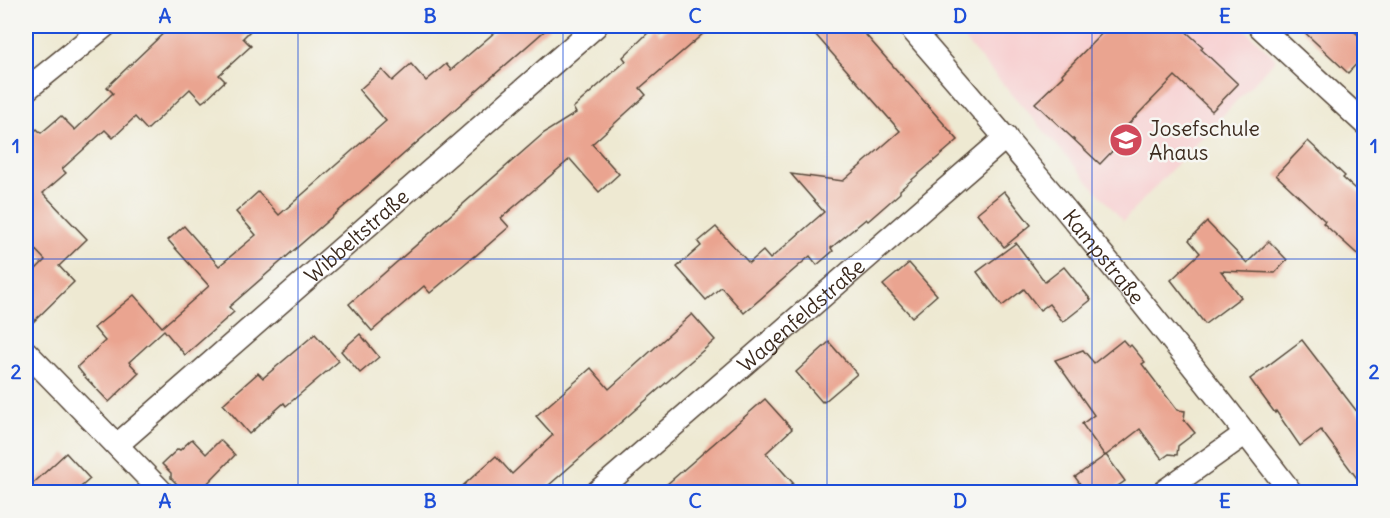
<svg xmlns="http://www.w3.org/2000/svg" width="1390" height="518" font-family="Delius,sans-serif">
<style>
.built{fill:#f7cfd0}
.building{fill:#eaa490}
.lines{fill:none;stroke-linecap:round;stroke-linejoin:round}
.minor-casing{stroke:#564739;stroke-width:25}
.minor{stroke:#fff;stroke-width:22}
.grid{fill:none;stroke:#1d4ed8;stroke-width:1.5;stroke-opacity:0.55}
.labels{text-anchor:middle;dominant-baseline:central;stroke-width:5;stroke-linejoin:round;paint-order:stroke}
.poi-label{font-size:21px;fill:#3b2a1e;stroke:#f6f6f2;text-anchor:start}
.street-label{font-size:21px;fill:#3b2a1e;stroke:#f6f6f2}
.neatline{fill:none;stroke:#1d4ed8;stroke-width:2}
.grid-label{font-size:20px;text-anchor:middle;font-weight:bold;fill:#1d4ed8}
</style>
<rect width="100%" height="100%" fill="#f6f6f2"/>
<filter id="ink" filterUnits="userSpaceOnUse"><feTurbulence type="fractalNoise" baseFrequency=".0167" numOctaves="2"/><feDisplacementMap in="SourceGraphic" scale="12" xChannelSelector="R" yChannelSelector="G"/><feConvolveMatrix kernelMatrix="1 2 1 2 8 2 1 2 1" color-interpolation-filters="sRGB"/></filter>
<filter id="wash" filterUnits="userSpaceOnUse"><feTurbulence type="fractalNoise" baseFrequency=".008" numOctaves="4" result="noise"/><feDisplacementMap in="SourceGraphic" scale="24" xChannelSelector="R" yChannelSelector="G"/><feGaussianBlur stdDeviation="1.35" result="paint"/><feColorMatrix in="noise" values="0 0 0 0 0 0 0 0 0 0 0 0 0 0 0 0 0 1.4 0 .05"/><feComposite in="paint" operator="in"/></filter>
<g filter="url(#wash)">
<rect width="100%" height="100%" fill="#eee9d2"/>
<path class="built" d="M952,26h290l34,33 -153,162z"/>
<g id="blocks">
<g class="building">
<path d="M171,26h84l-12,12 8,8 -32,29 6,6 -20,19 -3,2 -12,-13 -43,41 -12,-13 -22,21 -8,-8 -43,39 4,4 -23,20 44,46 -28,27 15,16 -48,47v-50l19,-19 -19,-20v-101l11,-10 4,4 20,-17 14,14 38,-37 -6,-6z"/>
<path d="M502,26h48l-321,281 5,5 -49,43 -21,-25 -35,32 10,11 -30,29 -23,-24 -9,-11 28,-26 -11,-13 40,-33 28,32 47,-41 -41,-46 16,-14 35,40 37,-31 -20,-23 22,-20 21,23 107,-94 -27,-31 23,-20 10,11 19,-17 15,17 20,-17 5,6z"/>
<path d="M670,26h42l-72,62 6,7 -54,49 27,30 -20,18 -29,-33 -69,59 8,9 -35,30v-1l-44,37 -6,-7 -52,45 -23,-27 195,-171 32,-20 -3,-5 53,-47 -3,-4 31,-30 6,7z"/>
<path d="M808,26h50l100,114 -58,50v3l-32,28 -2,-2 -35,29 2,3 -16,14 -7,-9 -66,57 -23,-26 -15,13 -29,-33 24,-21 -3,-4 18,-15 33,36 14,-12 7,8 54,-47 -33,-38 52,7 57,-50z"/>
<path d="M1109,26h71l23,21 -2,2 37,35 -26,27 -37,-35 -60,62 5,5 -20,21 -65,-61 28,-27 -1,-2z"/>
<path d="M1298,26h50l17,15v14l-17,18z"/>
<path d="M1308,141l37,35 -2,2 22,20v63l-42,-38 2,-2 -49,-46z"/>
<path d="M1004,191l27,34 -27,22 -27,-34z"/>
<path d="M1207,222l40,41 22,-22 18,19 -12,13 -54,-2 20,26 -36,27 -34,-44 29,-27 -11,-13z"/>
<path d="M1016,243l29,39 19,-15 27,33 -28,22 -14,-18 -9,6 -16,-21 -22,17 -25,-34z"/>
<path d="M909,263l28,32 -25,22 -29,-32z"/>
<path d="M692,314l23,26 -174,152h-85l40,-36 16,18 41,-39 -17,-19 55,-48 18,21z"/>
<path d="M315,334l24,27 -53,45 -2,-3 -35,31 -26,-30 35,-31 5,5z"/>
<path d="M360,334l19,23 -19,16 -19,-22z"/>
<path d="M1123,340l6,7 2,-2 14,17 -3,2 35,46 8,1 -1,9 11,13 -17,13 -1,9 -8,-1 -7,5 -22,-30 -35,27 -23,-32 12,-9 -39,-55 28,-10 11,13z"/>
<path d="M1302,340l63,82v67l-44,-59 -21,16 -24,-35 -1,2 -25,-34z"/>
<path d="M829,342l28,32 -33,28 -1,-1 -1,1 -26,-30z"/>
<path d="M765,399l27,30 -26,24 27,30 -10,9h-125z"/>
<path d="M192,439l14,15 14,-14 15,15 -36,37h-10l-6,-6h-4l-8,-8v-5l-9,-9 16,-15 2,1z"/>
<path d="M66,453l24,26 -15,13h-49v-2z"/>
<path d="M1106,455l19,26 -16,11h-23l-11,-15z"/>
</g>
</g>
</g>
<g filter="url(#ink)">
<use href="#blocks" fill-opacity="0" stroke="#564739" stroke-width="1.5"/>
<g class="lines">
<defs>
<g id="minor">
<path id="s1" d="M909,26c132,151 260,307 382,466"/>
<path d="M1259,26l105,97"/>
<path d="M26,90l79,-64"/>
<path d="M26,352l136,140"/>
<path id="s2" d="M117,445l479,-419"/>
<path id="s3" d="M597,492l409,-355"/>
<path d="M1163,492l83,-59"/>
</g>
</defs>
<use href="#minor" class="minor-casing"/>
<use href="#minor" class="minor"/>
</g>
</g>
<path class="grid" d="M298,26v466M563,26v466M827,26v466M1092,26v466M26,259h1338"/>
<defs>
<symbol id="school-disc" viewBox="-11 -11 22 22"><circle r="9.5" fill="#d1495b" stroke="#f6f6f2"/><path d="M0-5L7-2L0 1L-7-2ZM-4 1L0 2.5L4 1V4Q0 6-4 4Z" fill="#fff"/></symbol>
</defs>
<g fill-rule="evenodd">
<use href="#school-disc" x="1107" y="121" width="38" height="38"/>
</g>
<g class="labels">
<g class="poi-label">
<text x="1149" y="128">Josefschule<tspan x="1149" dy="24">Ahaus</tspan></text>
</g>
<g class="street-label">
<text stroke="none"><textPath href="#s2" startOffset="318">Wibbeltstraße</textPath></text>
<text stroke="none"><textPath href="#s1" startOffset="302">Kampstraße</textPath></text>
<text stroke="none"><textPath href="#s3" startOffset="270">Wagenfeldstraße</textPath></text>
</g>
</g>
<rect width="1390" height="518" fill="none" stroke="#f6f6f2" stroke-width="66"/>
<rect x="33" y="33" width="1324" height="452" class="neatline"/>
<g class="grid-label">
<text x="165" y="23">A</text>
<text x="430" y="23">B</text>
<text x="695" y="23">C</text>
<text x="960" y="23">D</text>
<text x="1225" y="23">E</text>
<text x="16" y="153">1</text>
<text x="1374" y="153">1</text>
<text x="16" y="379">2</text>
<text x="1374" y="379">2</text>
<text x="165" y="508">A</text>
<text x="430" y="508">B</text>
<text x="695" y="508">C</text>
<text x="960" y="508">D</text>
<text x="1225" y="508">E</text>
</g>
</svg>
